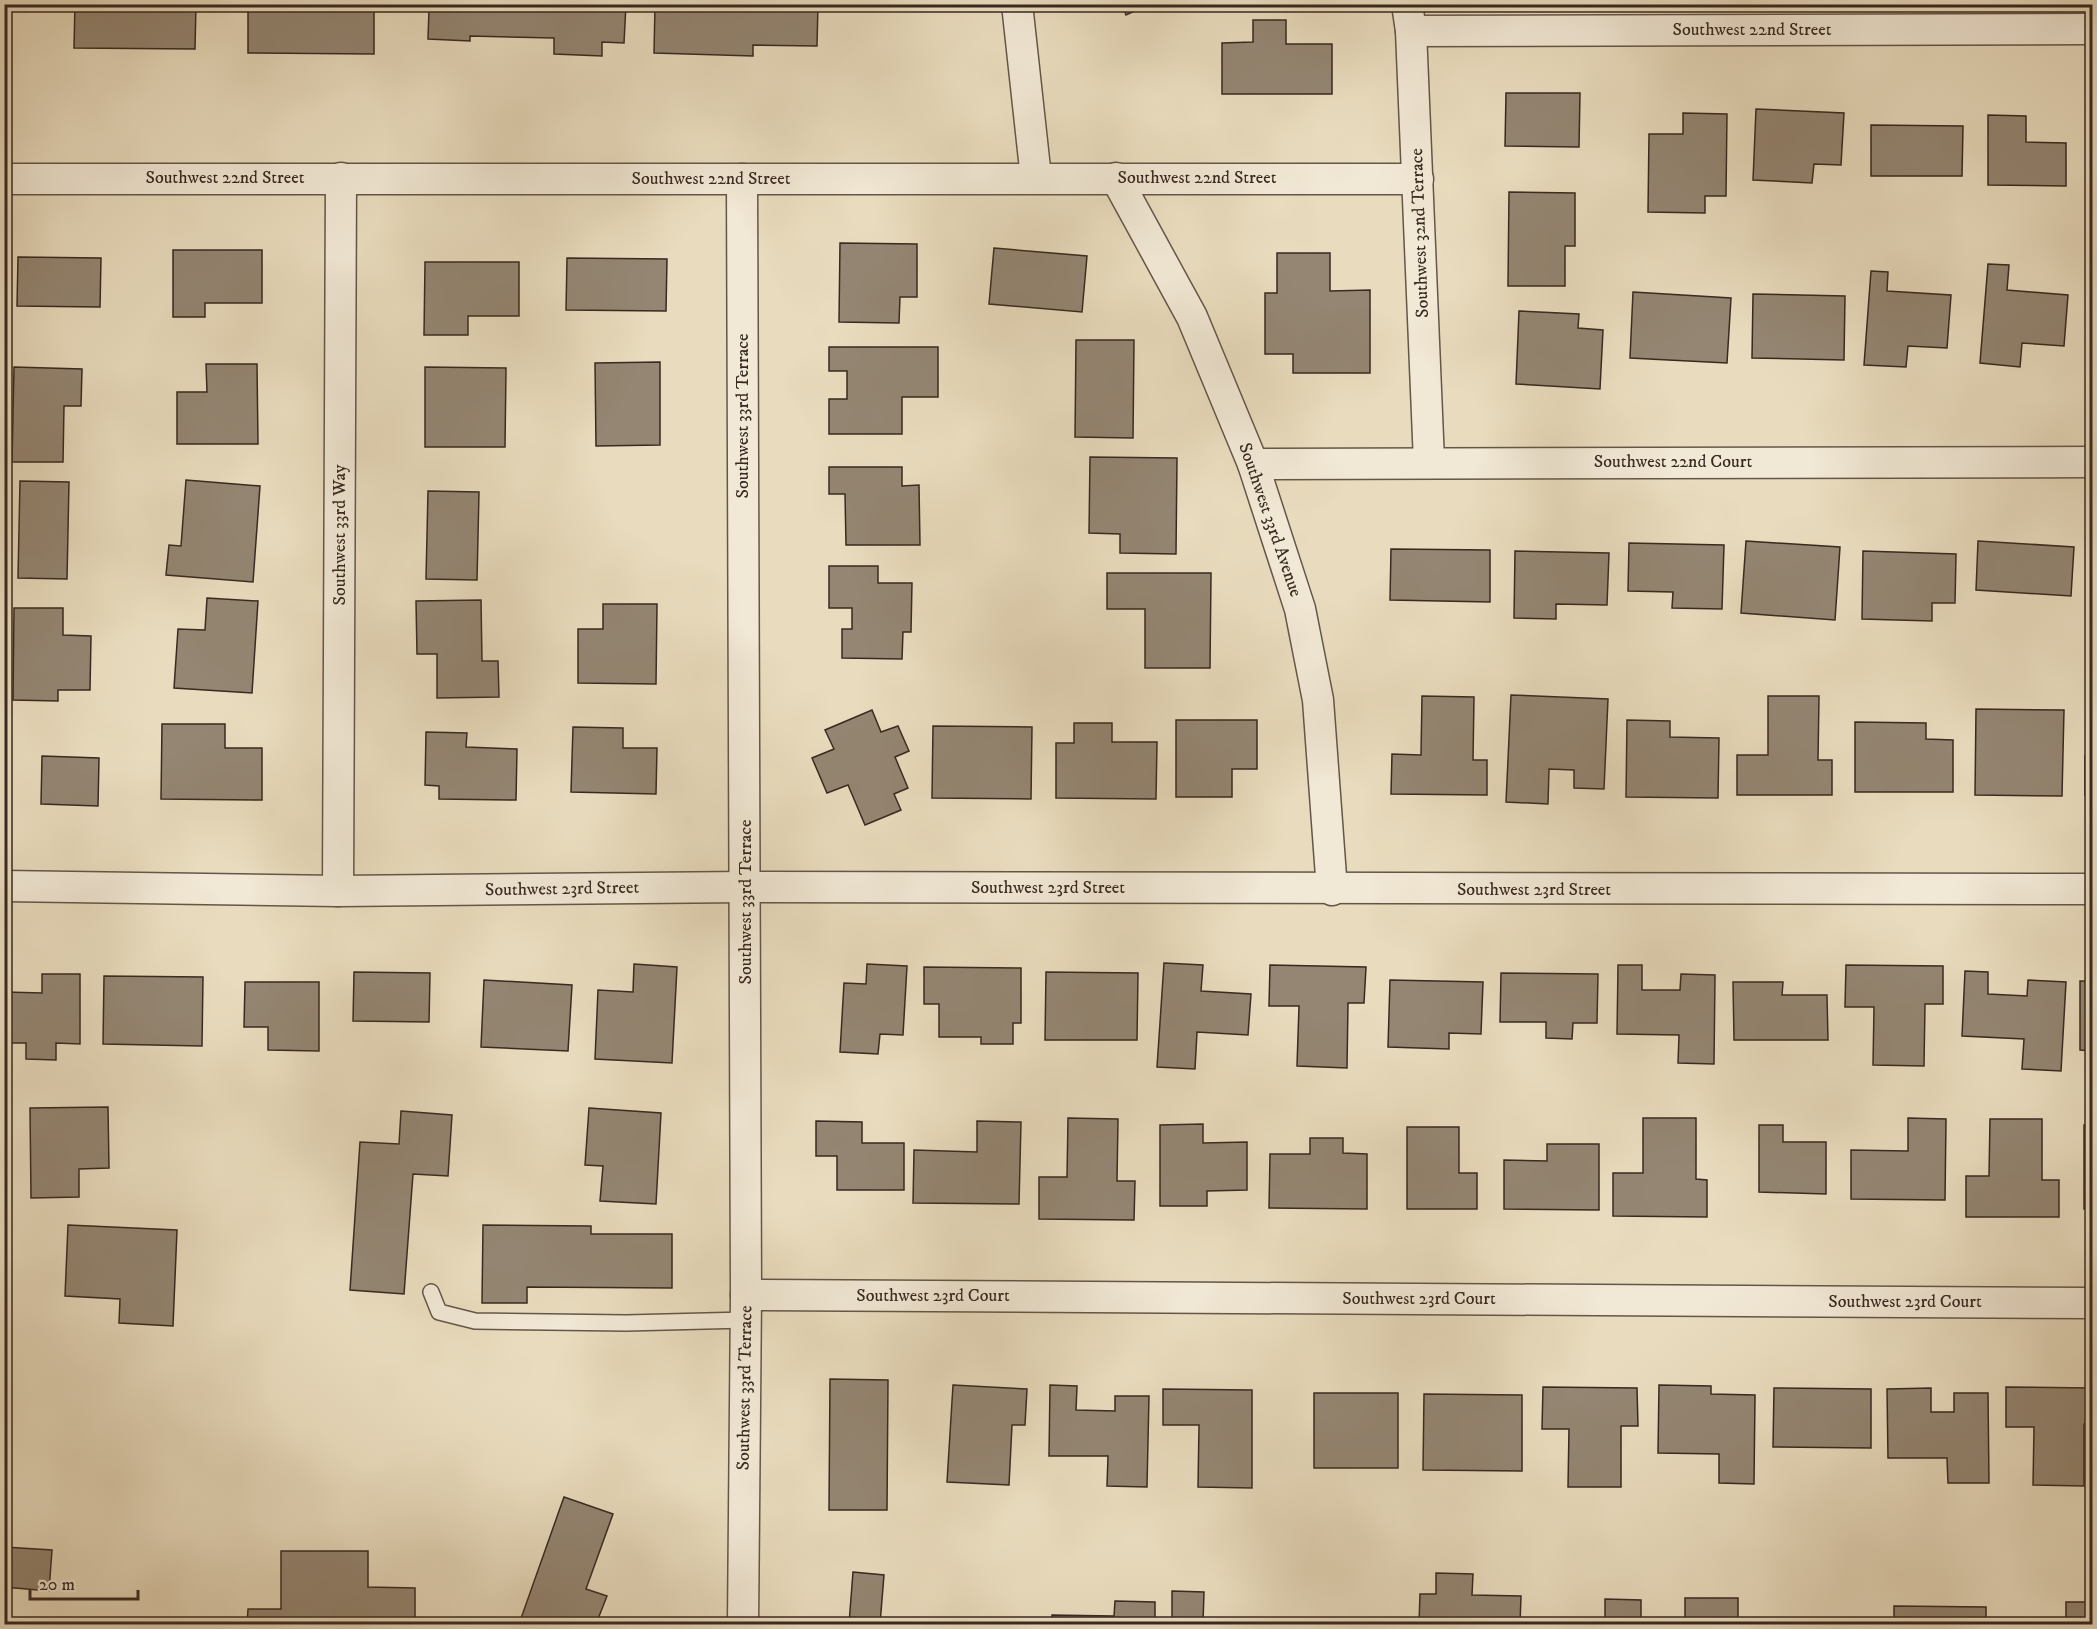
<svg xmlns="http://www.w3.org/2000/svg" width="2097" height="1629" font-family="'IM FELL DW Pica',serif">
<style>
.building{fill:#948673;stroke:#382921;stroke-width:1.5}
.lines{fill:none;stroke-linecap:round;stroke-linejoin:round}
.lane-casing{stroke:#645648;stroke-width:18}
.street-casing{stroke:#645648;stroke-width:33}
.lane{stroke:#f1e8d5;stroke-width:15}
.street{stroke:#f1e8d5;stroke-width:30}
.labels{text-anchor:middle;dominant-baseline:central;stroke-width:4.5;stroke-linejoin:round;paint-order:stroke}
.street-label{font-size:18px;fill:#382921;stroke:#f1e8d5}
</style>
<rect width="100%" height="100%" fill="#e9dcbe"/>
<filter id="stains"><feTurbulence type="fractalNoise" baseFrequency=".00333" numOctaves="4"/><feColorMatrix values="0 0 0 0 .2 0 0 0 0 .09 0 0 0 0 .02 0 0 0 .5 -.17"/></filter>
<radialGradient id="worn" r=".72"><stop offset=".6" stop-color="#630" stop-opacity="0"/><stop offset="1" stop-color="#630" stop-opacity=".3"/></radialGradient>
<g class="building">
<path d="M75,4h121l-1,45 -121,-1z"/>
<path d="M278,4h96v50l-126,-1v-42h30z"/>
<path d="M476,4h150l-2,39 -22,-1v14l-48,-2v-16l-84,-2v5l-42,-2 1,-30 46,1z"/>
<path d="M719,4h99l-1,42 -64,-1v11l-99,-3 1,-47 64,2z"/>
<path d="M1122,4h28l-24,11z"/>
<path d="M1253,20h33v24h46v50h-110v-51l31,-1z"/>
<path d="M1506,93h74l-1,54 -74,-1z"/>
<path d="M1756,109l88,4 -3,52 -27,-1 -2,19 -59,-3z"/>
<path d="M1683,113l44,1 -1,82h-21v17l-57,-1 1,-78h34z"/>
<path d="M1988,115l38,1v26l40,1v43l-78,-1z"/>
<path d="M1871,125l92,1 -1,50h-91z"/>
<path d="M1509,192l66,1v53h-10v40h-57z"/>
<path d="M840,243l77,1v53h-17l-1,26 -60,-1z"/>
<path d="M994,248l93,8 -5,56 -93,-8z"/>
<path d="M173,250h89v53h-57v14h-32z"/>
<path d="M1277,253h53v38l40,-1v83h-77v-19h-28v-61h12z"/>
<path d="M18,257l83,1 -1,49 -83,-1z"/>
<path d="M567,258l100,1 -1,52 -100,-1z"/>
<path d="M425,262h94v54h-51v19h-44z"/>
<path d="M1988,264l21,1 -2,25 61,5 -4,51 -42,-3 -2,24 -40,-4z"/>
<path d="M1871,271l17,1 -1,19 64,4 -4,53 -39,-2 -2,21 -42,-2z"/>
<path d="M1633,292l98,6 -4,65 -97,-5z"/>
<path d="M1753,294l92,2 -1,64 -92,-2z"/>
<path d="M1519,311l60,3 -1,14 25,2 -3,59 -84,-5z"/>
<path d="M1076,340h58l-1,98 -58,-1z"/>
<path d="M829,347h109v50h-36v37h-73v-35h18v-28h-18z"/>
<path d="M660,362v83l-64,1 -1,-83z"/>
<path d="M206,364h51l1,80h-81v-52h30z"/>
<path d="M14,367l68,2 -1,37h-17l-1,56h-51z"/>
<path d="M425,367l81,1 -1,79h-80z"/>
<path d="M1090,457l87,1 -1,96 -56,-1v-19l-31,-1z"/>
<path d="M829,467h73v19l17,-1 1,60h-74l-1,-51h-16z"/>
<path d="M186,480l74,6 -7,96 -87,-7 3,-30 12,1z"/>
<path d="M20,481l49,1 -2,97 -49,-1z"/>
<path d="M428,491l51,1 -2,88 -51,-1z"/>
<path d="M1746,541l94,6 -5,73 -94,-7z"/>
<path d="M1978,541l96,6 -3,49 -95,-6z"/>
<path d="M1629,543l95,2 -2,64 -50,-1 1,-16 -45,-1z"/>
<path d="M1391,549l99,1v52l-100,-2z"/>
<path d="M1515,551l94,2 -2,52 -51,-1v15l-42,-1z"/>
<path d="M1863,551l93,3 -1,49h-23v18l-70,-2z"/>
<path d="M829,566h49v17h34l-1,49h-8l-1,27 -60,-1v-29h10v-21h-23z"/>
<path d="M1107,573h104l-1,95h-65v-59h-38z"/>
<path d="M207,598l51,3 -6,92 -78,-5 4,-59 27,1z"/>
<path d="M481,600l1,61h16l1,36 -62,1v-44h-20l-1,-53z"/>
<path d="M603,604h54l-1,80 -78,-1v-54h25z"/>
<path d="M14,608h49v27l28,1 -1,54h-32v11l-45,-1z"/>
<path d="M1511,695l97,4 -4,90 -30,-1v-18l-25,-1 -1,35 -42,-2z"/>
<path d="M1422,696l52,1 -1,63h14v35l-96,-1 1,-40 29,1z"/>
<path d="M1768,696h51l-1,64h14v35h-95v-40h31z"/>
<path d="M1976,709l88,1 -2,86 -87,-1z"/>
<path d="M872,710l9,22 17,-6 11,25 -14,6 13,31 -14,6 7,16 -36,15 -17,-40 -21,8 -15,-35 22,-9 -9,-19z"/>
<path d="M1176,720h81v49h-25v28h-56z"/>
<path d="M1627,720l43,1v16l49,1 -1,60 -92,-1z"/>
<path d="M1855,722l71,1v16l27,1v52h-98z"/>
<path d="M1074,723h38v19h45l-1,57 -100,-1v-55h18z"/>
<path d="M162,724h63v24h37v52l-101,-1z"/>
<path d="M933,726l99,1 -1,72 -99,-1z"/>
<path d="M573,727l50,1v20h34l-1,46 -85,-2z"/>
<path d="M426,732l41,1 -1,14 51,2 -1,51 -77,-1v-13l-14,-1z"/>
<path d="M42,756l57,2 -1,48 -57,-2z"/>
<rect x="2085" y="756" width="7" height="39"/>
<path d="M1164,963l39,2 -2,26 50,3 -3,41 -51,-3 -2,37 -38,-2z"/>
<path d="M634,964l43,3 -5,96 -77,-4 3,-69 35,2z"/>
<path d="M867,964l40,2 -4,69 -23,-1 -2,20 -38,-2 4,-69 22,1z"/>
<path d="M1270,965l96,2 -2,36h-16l-1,65 -50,-2 2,-60h-30z"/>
<path d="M1618,965h24v25h38l1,-16 34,1 -1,89 -36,-1 1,-28 -62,-1z"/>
<path d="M1846,965l97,1v38h-18l-1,62 -51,-1 1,-58h-29z"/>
<path d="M924,967l97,1v55h-8v21h-32v-7h-42v-33h-15z"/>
<path d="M1965,971l23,1v22l39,2 1,-16 38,2 -5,89 -39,-2 2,-30 -62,-3z"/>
<path d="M354,972l76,1 -1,49 -76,-1z"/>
<path d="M1046,972l92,1 -1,67h-92z"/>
<path d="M1501,973l97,1 -1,49h-24l-1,16 -26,-1v-16h-46z"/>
<path d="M42,974h38v70l-24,-1v17l-30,-1v-16h-20v-51l36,1z"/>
<path d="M104,976l99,1 -1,69 -99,-2z"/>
<path d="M484,980l88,5 -4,66 -87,-4z"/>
<path d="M1390,980l93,2 -2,52 -32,-1v16l-61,-2z"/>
<path d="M2080,981h12v70l-12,-1z"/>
<path d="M245,982h74v69l-51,-1v-23h-24z"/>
<path d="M1733,982h50l-1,13h45l1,45h-94z"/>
<path d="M108,1107l1,61 -30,1v28l-48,1 -1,-90z"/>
<path d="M589,1108l72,5 -5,91 -56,-3 3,-35 -18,-1z"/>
<path d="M401,1111l51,4 -4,61 -35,-2 -9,120 -54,-4 10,-148 39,2z"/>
<path d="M1068,1118l50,1 -1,62h18l-1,39 -95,-1v-42h28z"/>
<path d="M1643,1118h53v61l11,1v37l-94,-1v-43h30z"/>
<path d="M1908,1118l38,1 -1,81 -94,-1v-49l57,1z"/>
<path d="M1990,1119h52v61h17v37h-93v-41h23z"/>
<path d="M816,1121l46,1v21h42v47h-67v-34h-21z"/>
<path d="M977,1121l44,1 -2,82 -106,-1 1,-53 63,2z"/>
<path d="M1203,1124v19l44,-1v48l-40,1v15h-47v-81z"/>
<path d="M1759,1125h24v17h43v52l-67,-2z"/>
<rect x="2084" y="1125" width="8" height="84"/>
<path d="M1407,1127h52v46h18v36h-70z"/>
<path d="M1310,1138h33v15l24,1v55l-98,-1 1,-54h40z"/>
<path d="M1547,1144h52v66l-95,-1v-49l43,1z"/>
<path d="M68,1225l109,5 -4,96 -54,-3 1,-24 -55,-3z"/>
<path d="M483,1225l108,1v8h81v54l-145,-1v16h-45z"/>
<path d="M830,1379l58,1 -1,130h-58z"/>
<path d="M953,1385l74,4 -2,36h-13l-3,60 -62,-3z"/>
<path d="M1050,1385l27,1 -1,24 39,1v-15h34l-2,91 -40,-1 1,-30h-59z"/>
<path d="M1659,1385l52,1v8l44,1 -1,89 -35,-1v-29l-61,-1z"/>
<path d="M1543,1387l94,1 1,38h-17v61h-53l1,-58h-27z"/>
<path d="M2006,1387l86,1v36h-8v62l-51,-1 1,-58h-28z"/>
<path d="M1774,1388l97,1v59l-98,-1z"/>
<path d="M1931,1388v24h23v-19h34l1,90h-41l-1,-25h-59l-1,-69z"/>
<path d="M1163,1389l89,1v98l-54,-1 1,-62h-36z"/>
<rect x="1314" y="1393" width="84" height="75"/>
<path d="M1424,1394l98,1v76l-99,-1z"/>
<path d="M564,1497l49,17 -27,75 21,7 -11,28h-77z"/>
<path d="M4,1547l48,3 -3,41 -45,-4z"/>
<path d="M281,1551h87v36l47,1v36h-168l1,-15h33z"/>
<path d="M853,1572l31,3 -4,49h-31z"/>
<path d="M1436,1573l37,1 -1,21 49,1 -1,28h-101l1,-30h16z"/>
<path d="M1172,1591l32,1 -1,30 70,2h-101z"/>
<rect x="1685" y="1598" width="53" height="26"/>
<path d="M1605,1599l36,1v24h-36z"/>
<path d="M1115,1601l40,1v22h-103v-9l62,1z"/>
<rect x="2066" y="1602" width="26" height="22"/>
<path d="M1894,1606l92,1v17h-92z"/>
</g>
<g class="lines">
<defs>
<path id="lane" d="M431,1292l8,20 36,9 151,2 120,-3"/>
<g id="street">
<path d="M1017,4l19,174"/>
<path d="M1407,4l4,27 18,431"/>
<path d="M1411,31l681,-2"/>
<path d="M1116,178l76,139 61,147 47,145 18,91 14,190"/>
<path d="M4,179h1414"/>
<path d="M742,179l4,1116 -3,329"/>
<path d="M1253,464l839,-2"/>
<path d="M4,886l334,5 408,-4 1346,2"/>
<path d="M338,891l3,-713"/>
<path d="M746,1295l1346,8"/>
</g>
</defs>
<use href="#lane" class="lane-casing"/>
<use href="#street" class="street-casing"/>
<use href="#lane" class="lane"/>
<use href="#street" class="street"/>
</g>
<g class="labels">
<g class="street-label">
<text x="1752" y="30">Southwest 22nd Street</text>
<text x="225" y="178">Southwest 22nd Street</text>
<text x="1197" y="178">Southwest 22nd Street</text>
<text x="711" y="179">Southwest 22nd Street</text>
<text transform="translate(1420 233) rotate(-92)">Southwest 32nd Terrace</text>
<text transform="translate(743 416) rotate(-90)">Southwest 33rd Terrace</text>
<text x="1673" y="462">Southwest 22nd Court</text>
<text transform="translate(1270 520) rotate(71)">Southwest 33rd Avenue</text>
<text transform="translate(340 535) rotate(-90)">Southwest 33rd Way</text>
<text x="1048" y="888">Southwest 23rd Street</text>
<text transform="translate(562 889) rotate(-1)">Southwest 23rd Street</text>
<text x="1534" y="890">Southwest 23rd Street</text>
<text transform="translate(746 902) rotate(-90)">Southwest 33rd Terrace</text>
<text x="933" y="1296">Southwest 23rd Court</text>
<text x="1419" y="1299">Southwest 23rd Court</text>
<text x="1905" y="1302">Southwest 23rd Court</text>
<text transform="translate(745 1388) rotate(-89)">Southwest 33rd Terrace</text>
</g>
</g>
<rect width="2097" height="1629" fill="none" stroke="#e9dcbe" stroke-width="24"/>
<rect x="6" y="6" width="2085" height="1617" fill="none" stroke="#382921" stroke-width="3"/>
<rect x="12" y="12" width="2073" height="1605" fill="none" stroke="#382921" stroke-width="1.5"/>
<path d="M30 1590v9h108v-9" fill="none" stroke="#382921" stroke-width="3"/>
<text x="39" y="1590" font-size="18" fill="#382921" stroke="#f1e8d5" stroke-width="4.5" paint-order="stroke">20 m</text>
<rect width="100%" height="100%" filter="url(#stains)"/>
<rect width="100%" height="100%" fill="url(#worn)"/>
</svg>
